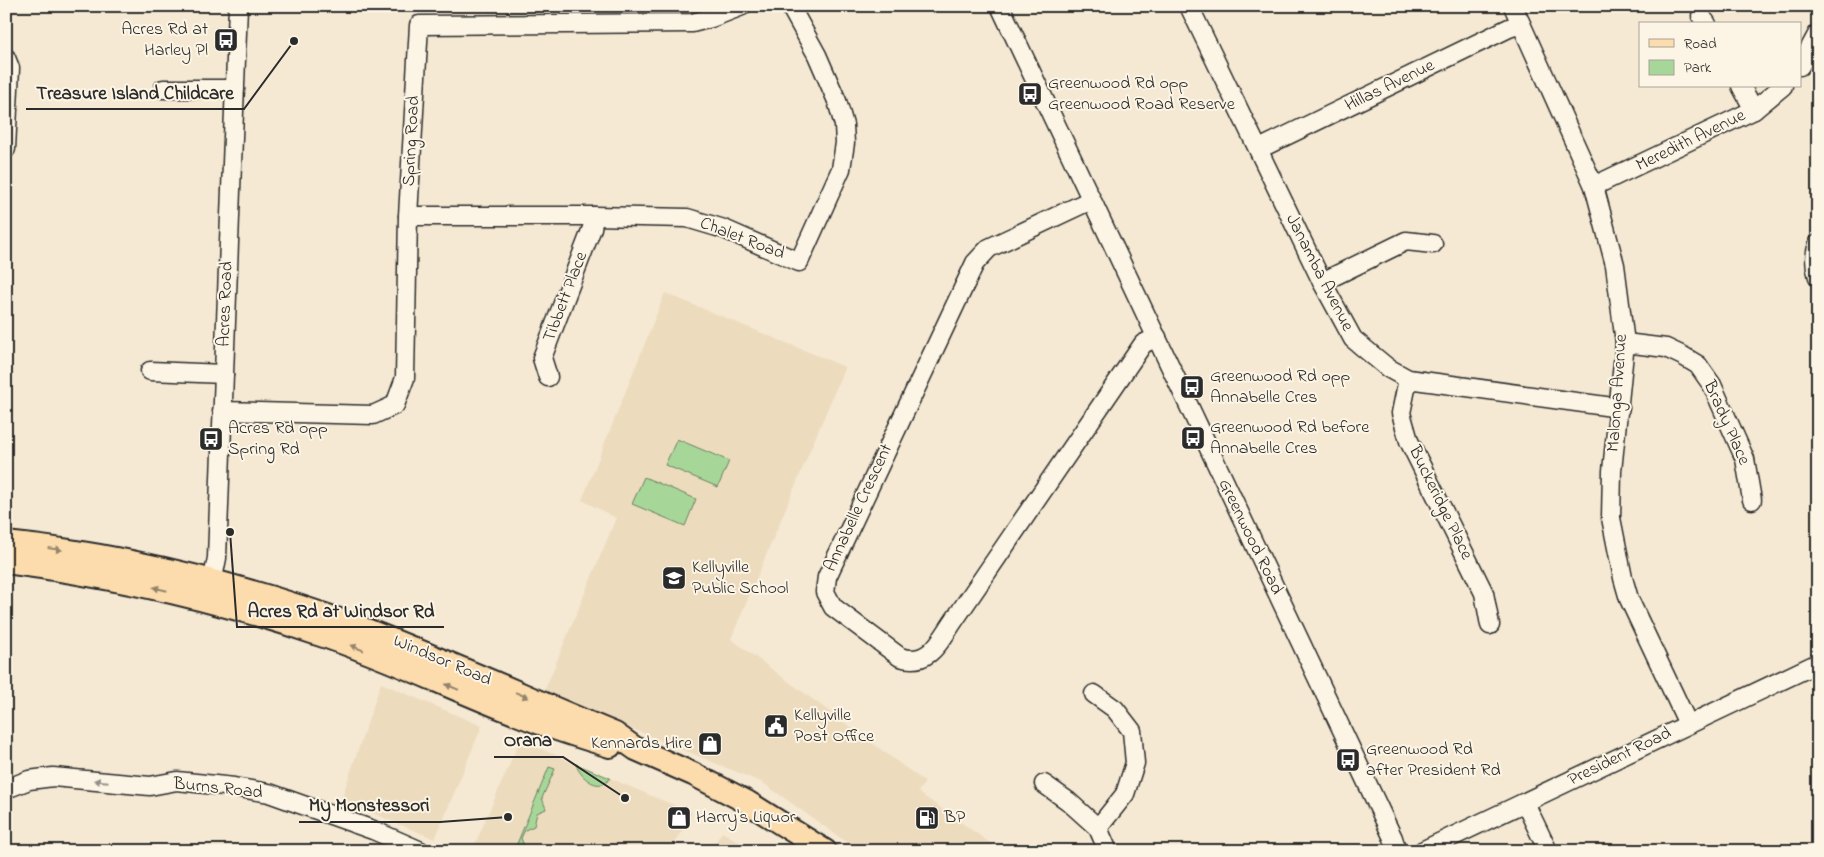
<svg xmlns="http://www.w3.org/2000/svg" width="1824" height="857" font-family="'Indie Flower',sans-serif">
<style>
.built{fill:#eddbbe}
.green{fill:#a7d798;stroke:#698162}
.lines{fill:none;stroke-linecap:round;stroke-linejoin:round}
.minor-casing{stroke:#2b2b2b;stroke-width:21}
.major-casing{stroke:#2b2b2b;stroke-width:26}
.minor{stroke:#fcf5e5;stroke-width:18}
.major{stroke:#fcdcac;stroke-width:22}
.oneway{fill:#94846c}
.oneway2{fill:#949088}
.labels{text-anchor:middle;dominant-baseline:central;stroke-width:4;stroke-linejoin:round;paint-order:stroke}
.poi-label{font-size:18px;fill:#2b2b2b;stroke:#fcf5e5;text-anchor:start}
.street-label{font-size:18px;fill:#2b2b2b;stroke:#fcf5e5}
.leader{fill:none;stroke:#2b2b2b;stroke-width:2}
.callout-dot{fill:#2b2b2b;stroke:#fcf5e5;stroke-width:2}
.callout-label{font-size:19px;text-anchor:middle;font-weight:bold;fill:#2b2b2b;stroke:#fcf5e5;stroke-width:4;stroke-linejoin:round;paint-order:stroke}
</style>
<rect width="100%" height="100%" fill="#f5e9d3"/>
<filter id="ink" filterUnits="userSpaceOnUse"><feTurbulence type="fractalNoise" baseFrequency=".02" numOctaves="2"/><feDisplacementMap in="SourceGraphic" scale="10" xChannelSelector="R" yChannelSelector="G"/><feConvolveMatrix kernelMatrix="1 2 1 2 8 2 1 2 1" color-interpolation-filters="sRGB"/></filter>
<g filter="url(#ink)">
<g class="built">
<path d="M665,293l180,74 -114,272 194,143 -7,10 75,53 -1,6h-133l-96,-68 -219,-91 72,-174 -34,-18z"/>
<path d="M381,683l101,43 -47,113 -94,-39z"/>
<path d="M520,740l172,73 -22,38h-198z"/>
<path d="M722,832l31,18 2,1h-45z"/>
</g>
<g class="green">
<path d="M677,439l52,22 -11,26 -53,-22z"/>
<path d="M644,477l52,22 -11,27 -53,-22z"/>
<path d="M576,764l34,14c-10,16 -31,-1 -34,-14z"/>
<path d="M549,767l6,2 -13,29 4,11 -9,4 -3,13 -9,4 -4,8 5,13h-12z"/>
</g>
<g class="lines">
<defs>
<g id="minor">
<path d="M1000,6l393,832 4,13"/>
<path d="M1189,6l133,276 31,57 35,29 20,11 212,29"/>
<path d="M1513,6l81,180 21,79 10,78 -13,128 -1,47 12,60 6,21 59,125"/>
<path d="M1701,16l6,8"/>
<path d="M6,58l4,10 -4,81"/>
<path d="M1800,66l18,-33"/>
<path d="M1741,86l13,24"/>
<path d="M163,89h72"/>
<path d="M1259,149l250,-121 12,-4"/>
<path d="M1594,186l160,-76 29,-24"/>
<path d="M1091,200l-102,48 -14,15 -148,314 -2,15 8,15 67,50c30,10 41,-18 55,-38l188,-275 14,-7"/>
<path d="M408,216h186l93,2 37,11 75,33 42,-93 4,-26 -1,-18 -7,-24 -20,-46 -27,-49"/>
<path d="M1818,244c-4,11 -4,21 0,33"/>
<path d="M1322,282l84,-41 27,3"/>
<path d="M1625,343l41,5 17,8 15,9 14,20 33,74 7,41"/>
<path d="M150,371l74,3"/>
<path d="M548,377l-6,-19 50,-130 2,-12"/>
<path d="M1408,379l-7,34 8,28 75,152 6,32"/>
<path d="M222,411l151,4 22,-10 10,-27 3,-162 11,-191 273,-2 19,-5 31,-12"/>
<path d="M210,593l7,-35 21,-552"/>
<path d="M1094,694l21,15 17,22 3,32 -10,31 -27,34"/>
<path d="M1044,784l24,17 30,27 10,23"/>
<path d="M6,789l23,-9 24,-3 97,9 27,-5 57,6 35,6 104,37 48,21"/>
<path d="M1525,803l23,48"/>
<path d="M1422,851l396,-188"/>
</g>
<g id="major">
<path d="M6,543c120,12 237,42 350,83 87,33 172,72 259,108l21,15 57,25 54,28 78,49"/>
<path d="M6,562c107,14 210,37 312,72 74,24 144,60 217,87 25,10 50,17 75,25"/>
</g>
</defs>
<use href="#minor" class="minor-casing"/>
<use href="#major" class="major-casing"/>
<use href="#minor" class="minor"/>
<use href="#major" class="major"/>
</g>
<defs><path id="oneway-solid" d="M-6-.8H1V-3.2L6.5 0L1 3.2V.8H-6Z" transform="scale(1.25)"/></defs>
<g class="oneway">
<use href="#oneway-solid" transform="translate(55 549) rotate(8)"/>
<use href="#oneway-solid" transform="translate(160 589) rotate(-167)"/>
<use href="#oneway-solid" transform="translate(357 648) rotate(-159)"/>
<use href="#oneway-solid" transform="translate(452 687) rotate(-157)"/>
<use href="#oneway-solid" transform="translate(522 695) rotate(23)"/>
</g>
<use class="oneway2" href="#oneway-solid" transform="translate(101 781) rotate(-175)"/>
</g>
<defs>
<symbol id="bus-square" viewBox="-11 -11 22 22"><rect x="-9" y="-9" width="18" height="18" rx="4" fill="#2b2b2b" stroke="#fcf5e5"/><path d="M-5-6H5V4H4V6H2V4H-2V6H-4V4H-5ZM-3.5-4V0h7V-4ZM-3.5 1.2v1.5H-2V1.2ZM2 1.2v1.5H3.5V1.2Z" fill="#fff"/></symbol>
<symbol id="school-square" viewBox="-11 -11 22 22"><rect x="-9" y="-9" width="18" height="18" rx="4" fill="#2b2b2b" stroke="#fcf5e5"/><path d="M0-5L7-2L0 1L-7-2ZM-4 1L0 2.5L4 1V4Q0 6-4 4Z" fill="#fff"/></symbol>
<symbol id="civic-square" viewBox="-11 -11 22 22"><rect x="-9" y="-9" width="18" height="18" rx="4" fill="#2b2b2b" stroke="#fcf5e5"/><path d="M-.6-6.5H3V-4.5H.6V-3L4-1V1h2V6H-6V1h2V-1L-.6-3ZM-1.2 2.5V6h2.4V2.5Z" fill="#fff"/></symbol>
<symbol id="shop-square" viewBox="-11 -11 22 22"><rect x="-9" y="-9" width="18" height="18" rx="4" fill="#2b2b2b" stroke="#fcf5e5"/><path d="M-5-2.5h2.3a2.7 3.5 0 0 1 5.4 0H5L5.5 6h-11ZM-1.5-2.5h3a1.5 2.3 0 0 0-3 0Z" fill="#fff"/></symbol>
<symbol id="fuel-square" viewBox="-11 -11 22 22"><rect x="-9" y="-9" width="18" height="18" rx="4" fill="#2b2b2b" stroke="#fcf5e5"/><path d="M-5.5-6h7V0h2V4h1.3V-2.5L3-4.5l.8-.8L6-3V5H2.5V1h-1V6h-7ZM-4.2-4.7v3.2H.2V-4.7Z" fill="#fff"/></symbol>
</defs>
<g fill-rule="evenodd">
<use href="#bus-square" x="212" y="26" width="28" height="28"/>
<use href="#bus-square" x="1016" y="80" width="28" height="28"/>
<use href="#bus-square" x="1178" y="373" width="28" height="28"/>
<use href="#bus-square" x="1179" y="424" width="28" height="28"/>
<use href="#bus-square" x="197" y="425" width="28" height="28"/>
<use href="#school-square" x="660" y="564" width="28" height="28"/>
<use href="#civic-square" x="762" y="712" width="28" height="28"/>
<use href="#shop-square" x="696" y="730" width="28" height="28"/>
<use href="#bus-square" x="1334" y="746" width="28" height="28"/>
<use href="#shop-square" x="665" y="804" width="28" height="28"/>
<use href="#fuel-square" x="913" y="804" width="28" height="28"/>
</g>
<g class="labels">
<g class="poi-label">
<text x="208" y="30" text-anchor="end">Acres Rd at<tspan x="208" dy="21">Harley Pl</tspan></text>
<text x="1048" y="84">Greenwood Rd opp<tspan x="1048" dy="21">Greenwood Road Reserve</tspan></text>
<text x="1210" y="377">Greenwood Rd opp<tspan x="1210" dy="21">Annabelle Cres</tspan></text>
<text x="1210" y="428">Greenwood Rd before<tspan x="1210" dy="21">Annabelle Cres</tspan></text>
<text x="228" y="429">Acres Rd opp<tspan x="228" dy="21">Spring Rd</tspan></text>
<text x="692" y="568">Kellyville<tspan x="692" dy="21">Public School</tspan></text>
<text x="794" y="716">Kellyville<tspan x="794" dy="21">Post Office</tspan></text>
<text x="692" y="744" text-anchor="end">Kennards Hire</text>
<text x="1366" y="750">Greenwood Rd<tspan x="1366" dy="21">after President Rd</tspan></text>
<text x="696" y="818">Harry's Liquor</text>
<text x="944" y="818">BP</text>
</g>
<g class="street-label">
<text transform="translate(1390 86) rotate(-26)">Hillas Avenue</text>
<text transform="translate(412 141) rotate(-87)">Spring Road</text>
<text transform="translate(1691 141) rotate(-26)">Meredith Avenue</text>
<text transform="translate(742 239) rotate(21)">Chalet Road</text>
<text transform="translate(1319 273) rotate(63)">Janamba Avenue</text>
<text transform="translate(566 297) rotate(-69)">Tibbett Place</text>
<text transform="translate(226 304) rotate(-88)">Acres Road</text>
<text transform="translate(1618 393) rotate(-86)">Malonga Avenue</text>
<text transform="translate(1726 423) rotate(66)">Brady Place</text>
<text transform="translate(1440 503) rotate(64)">Buckeridge Place</text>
<text transform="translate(859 508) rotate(-65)">Annabelle Crescent</text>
<text transform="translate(1250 537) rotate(64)">Greenwood Road</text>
<text transform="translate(442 661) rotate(23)">Windsor Road</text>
<text transform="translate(1620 757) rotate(-26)">President Road</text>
<text transform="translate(218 789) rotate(6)">Burns Road</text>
</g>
</g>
<path class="leader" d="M294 41L244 109H26M230 532L237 627H444M625 798L563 757H494M508 817L440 822H299"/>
<g class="callout-dot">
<circle cx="294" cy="41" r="5"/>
<circle cx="230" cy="532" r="5"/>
<circle cx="625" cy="798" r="5"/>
<circle cx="508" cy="817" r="5"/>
</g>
<g class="callout-label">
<text x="135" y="99">Treasure Island Childcare</text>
<text x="341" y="617">Acres Rd at Windsor Rd</text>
<text x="528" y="746">Orana</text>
<text x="369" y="811">My Monstessori</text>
</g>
<rect width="1824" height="857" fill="none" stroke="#fcf5e5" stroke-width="25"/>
<rect x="12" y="12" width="1799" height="832" fill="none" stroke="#2b2b2b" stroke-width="2" filter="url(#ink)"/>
<rect x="1639" y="22" width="162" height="65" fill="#fcf5e5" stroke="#a8a49b"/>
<rect x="1649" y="39" width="25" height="8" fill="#fcdcac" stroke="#a8a49b"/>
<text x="1684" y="48" font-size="15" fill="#2b2b2b">Road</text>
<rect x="1649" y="60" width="25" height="15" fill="#a7d798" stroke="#a8a49b"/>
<text x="1684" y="72" font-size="15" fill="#2b2b2b">Park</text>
</svg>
